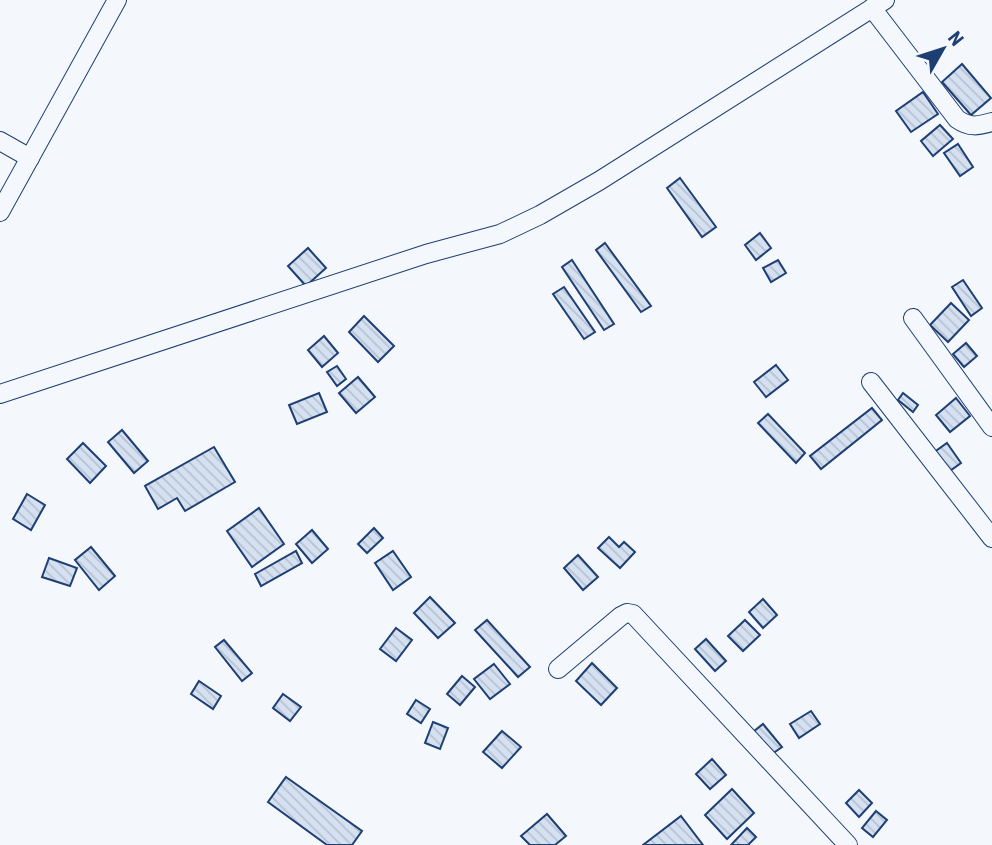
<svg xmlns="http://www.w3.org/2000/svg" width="992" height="845" font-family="'Roboto Condensed',sans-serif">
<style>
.building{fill:url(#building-back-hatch);stroke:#1d3f73;stroke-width:2}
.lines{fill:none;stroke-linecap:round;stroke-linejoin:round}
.minor-casing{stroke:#1d3f73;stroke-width:20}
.minor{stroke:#f4f7fb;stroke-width:18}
</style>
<defs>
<pattern id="building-back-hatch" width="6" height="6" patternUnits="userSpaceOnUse" patternTransform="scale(1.75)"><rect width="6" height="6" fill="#d5e0f0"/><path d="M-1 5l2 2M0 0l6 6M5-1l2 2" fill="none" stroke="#b6c1d1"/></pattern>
</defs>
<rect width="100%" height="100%" fill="#f4f7fb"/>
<g class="building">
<path d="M962,64l29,34 -20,17 -29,-33z"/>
<path d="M923,92l15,22 -27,18 -15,-21z"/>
<path d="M940,125l13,14 -20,17 -12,-15z"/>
<path d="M958,144l15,23 -13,9 -16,-23z"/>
<path d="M680,178l36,49 -14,10 -35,-49z"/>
<path d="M760,233l11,15 -15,12 -11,-15z"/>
<path d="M605,243l46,63 -10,6 -45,-62z"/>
<path d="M308,248l18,20 -20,18 -18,-20z"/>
<path d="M572,260l42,64 -10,6 -42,-63z"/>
<path d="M778,260l8,13 -15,9 -8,-14z"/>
<path d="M963,280l19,28 -11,8 -19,-29z"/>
<path d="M564,287l31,45 -11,7 -31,-45z"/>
<path d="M951,303l18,17 -21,22 -18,-17z"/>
<path d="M364,316l30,30 -16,16 -29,-30z"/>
<path d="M324,336l14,17 -16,14 -14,-17z"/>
<path d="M966,343l11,13 -13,11 -11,-13z"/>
<path d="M776,365l12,15 -22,17 -12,-15z"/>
<path d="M337,366l9,13 -9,7 -10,-14z"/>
<path d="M358,377l17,20 -19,16 -17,-20z"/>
<path d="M319,393l8,19 -30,12 -8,-19z"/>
<path d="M903,393l15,12 -5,7 -15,-12z"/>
<path d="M956,398l14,18 -20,16 -14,-17z"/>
<path d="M872,408l10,12 -61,49 -11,-13z"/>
<path d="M768,414l37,39 -9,10 -38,-40z"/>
<path d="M122,430l26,31 -14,12 -26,-31z"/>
<path d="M83,443l23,23 -16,17 -23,-24z"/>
<path d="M947,443l14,20 -14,10 -14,-20z"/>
<path d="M214,447l21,35 -50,29 -8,-13 -19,11 -13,-23z"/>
<path d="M27,494l18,11 -14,25 -18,-11z"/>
<path d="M259,508l25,36 -32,23 -25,-36z"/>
<path d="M374,528l9,10 -16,15 -9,-9z"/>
<path d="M312,530l16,19 -16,14 -16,-19z"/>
<path d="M609,537l10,10 5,-5 11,10 -15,16 -22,-20z"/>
<path d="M91,547l24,29 -16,14 -24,-30z"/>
<path d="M296,551l6,12 -41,23 -6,-12z"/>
<path d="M393,551l18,26 -18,13 -18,-27z"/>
<path d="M578,555l20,22 -15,13 -19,-22z"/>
<path d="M49,558l28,10 -7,18 -28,-9z"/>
<path d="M430,597l25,26 -17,15 -24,-25z"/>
<path d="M763,599l14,16 -14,13 -14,-16z"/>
<path d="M487,620l43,47 -12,10 -43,-47z"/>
<path d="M745,620l15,15 -17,16 -15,-15z"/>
<path d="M396,628l16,12 -16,21 -16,-12z"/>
<path d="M706,639l20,22 -11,10 -20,-22z"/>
<path d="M224,640l28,33 -10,8 -27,-34z"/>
<path d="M592,663l25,25 -16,17 -25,-24z"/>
<path d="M494,664l16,20 -20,15 -16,-20z"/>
<path d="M462,676l13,11 -15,18 -13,-11z"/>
<path d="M199,681l22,15 -8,13 -22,-15z"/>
<path d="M283,694l18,13 -11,14 -17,-13z"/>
<path d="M416,700l14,9 -9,14 -14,-9z"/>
<path d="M811,711l9,13 -21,14 -9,-14z"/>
<path d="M433,722l15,6 -8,21 -15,-6z"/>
<path d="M763,724l19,23 -10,7 -19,-22z"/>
<path d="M502,731l19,16 -19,21 -19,-16z"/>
<path d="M712,759l14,16 -16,14 -14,-15z"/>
<path d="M286,777l76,54 -10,14h-25l-59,-43z"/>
<path d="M732,789l22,24 -27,26 -22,-24z"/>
<path d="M859,790l13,13 -13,14 -13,-14z"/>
<path d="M876,811l11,9 -14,17 -11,-9z"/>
<path d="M547,814l19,22 -11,9h-25l-9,-9z"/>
<path d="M681,816l22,29h-60z"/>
<path d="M747,828l9,9 -8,8h-17z"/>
</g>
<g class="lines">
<defs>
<g id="minor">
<path d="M872,8l85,111c13,9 21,7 35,3"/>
<path d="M0,141l30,17"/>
<path d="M0,212l117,-212"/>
<path d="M913,318l79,109"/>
<path d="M871,382l121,156"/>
<path d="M0,394l426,-140 74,-20 40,-19 59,-34 286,-181"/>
<path d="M558,669l63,-53 6,-3 6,1 215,231"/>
</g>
</defs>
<use href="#minor" class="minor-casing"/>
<use href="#minor" class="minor"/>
</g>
<g transform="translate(943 49) rotate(51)" stroke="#f4f7fb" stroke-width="5" paint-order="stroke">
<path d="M0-5L12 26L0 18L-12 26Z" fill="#1d3f73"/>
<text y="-10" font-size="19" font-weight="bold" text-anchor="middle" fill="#1d3f73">N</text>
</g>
</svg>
